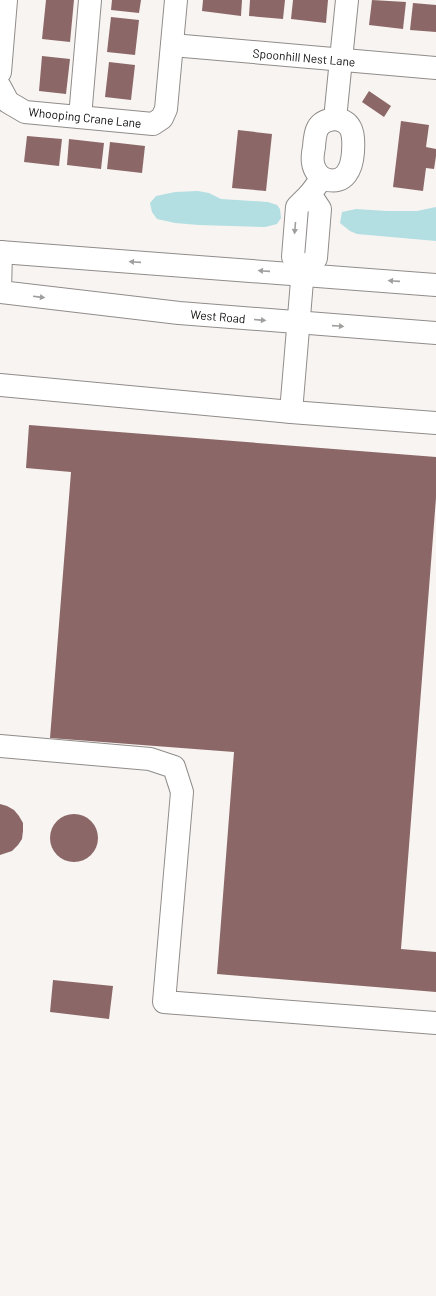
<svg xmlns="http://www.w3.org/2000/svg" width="436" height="1296" font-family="Barlow,sans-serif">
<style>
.water{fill:#b3dee2}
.building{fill:#8b6867}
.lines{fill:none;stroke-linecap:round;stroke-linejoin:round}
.minor-casing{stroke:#908c8a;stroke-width:24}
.major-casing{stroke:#908c8a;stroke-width:24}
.minor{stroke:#fff;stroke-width:22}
.major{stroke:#fff;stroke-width:22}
.oneway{fill:#9f9f9e}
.labels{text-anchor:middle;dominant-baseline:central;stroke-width:3;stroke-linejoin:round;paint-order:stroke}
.street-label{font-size:12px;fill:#0f0e0d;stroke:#fff}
</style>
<rect width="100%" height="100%" fill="#f8f4f1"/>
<g class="water">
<path d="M198,191l11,2 12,6 47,3 9,3 3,4 1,9 -4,6 -12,3 -66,-2 -24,-2 -18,-4 -5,-7 -2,-9 6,-7 19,-4z"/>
<path d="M436,207v34l-79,-7 -7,-3 -10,-8 2,-11 14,-3 31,2h30z"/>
</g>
<g class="building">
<path d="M46,0h28l-4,42 -28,-3z"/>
<path d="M112,0h29l-2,13 -28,-3z"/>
<path d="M203,0h39l-1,16 -39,-5z"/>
<path d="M250,0h35l-2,19 -34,-3z"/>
<path d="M293,0h35l-2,23 -35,-4z"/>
<path d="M372,0l34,2 -3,27 -34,-4z"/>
<path d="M413,3l23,2v27l-26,-2z"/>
<path d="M111,17l28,3 -4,35 -28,-3z"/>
<path d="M42,56l28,3 -4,35 -27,-3z"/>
<path d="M109,62l26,3 -4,35 -26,-3z"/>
<path d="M369,91l22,15 -7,11 -22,-15z"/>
<path d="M401,121l28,4 -3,22 10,2v7l-2,13 -8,-1 -3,23 -30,-4z"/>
<path d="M238,130l34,4 -6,57 -34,-3z"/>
<path d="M27,136l35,3 -3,27 -35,-4z"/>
<path d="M69,139l35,4 -3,26 -34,-4z"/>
<path d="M110,142l35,4 -3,27 -35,-4z"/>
<path d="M29,425l407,32v41l-35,451 35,3v40l-219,-18 17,-222 -184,-14 21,-266 -45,-4z"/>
<path d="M0,804l7,2 7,4 5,6 4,7v8l-1,8 -4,6 -6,6 -12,4z"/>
<circle cx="74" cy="838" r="24"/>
<path d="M53,980l60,6 -4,33 -59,-7z"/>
</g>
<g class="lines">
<defs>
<g id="minor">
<path d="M172,45l264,23"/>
<path d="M0,72l6,-72"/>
<path d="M0,87l8,15 17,10 128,12 9,-6 4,-9 10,-109"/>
<path d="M80,117l10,-117"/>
<path d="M335,119c19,2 19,18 18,33 -1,16 -8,34 -28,27 -6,-2 -11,-9 -12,-16 -1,-5 0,-11 1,-16 1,-15 2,-26 21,-28z"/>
<path d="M335,119l12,-119"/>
<path d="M303,269l-10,-12 4,-50 13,-13 12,-16"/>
<path d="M303,269l13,-11 4,-49 -10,-15"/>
<path d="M0,385l291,27 145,11"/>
<path d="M291,412l12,-143"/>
<path d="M0,746l150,13 24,8 8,25 -18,210 272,21"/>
</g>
<g id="major">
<path d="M0,252l436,33"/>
<path d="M0,292l179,21 257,20"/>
<path d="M0,292l1,-40"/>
</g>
</defs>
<use href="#minor" class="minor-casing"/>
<use href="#major" class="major-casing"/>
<use href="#minor" class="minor"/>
<use href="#major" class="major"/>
</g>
<defs><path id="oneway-solid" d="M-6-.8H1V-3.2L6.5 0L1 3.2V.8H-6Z"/></defs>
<g class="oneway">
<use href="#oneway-solid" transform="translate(295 228) rotate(95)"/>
<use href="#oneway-solid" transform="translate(135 262) rotate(-176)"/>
<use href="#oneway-solid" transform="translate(264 271) rotate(-176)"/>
<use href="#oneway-solid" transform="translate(394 281) rotate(-176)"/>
<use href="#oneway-solid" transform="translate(39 297) rotate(7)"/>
<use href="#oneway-solid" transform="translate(260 320) rotate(5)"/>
<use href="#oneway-solid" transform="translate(338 326) rotate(4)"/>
</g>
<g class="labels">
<g class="street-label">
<text transform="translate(304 57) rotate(5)">Spoonhill Nest Lane</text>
<text transform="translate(85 117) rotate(6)">Whooping Crane Lane</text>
<text transform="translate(218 316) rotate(5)">West Road</text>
</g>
</g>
</svg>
